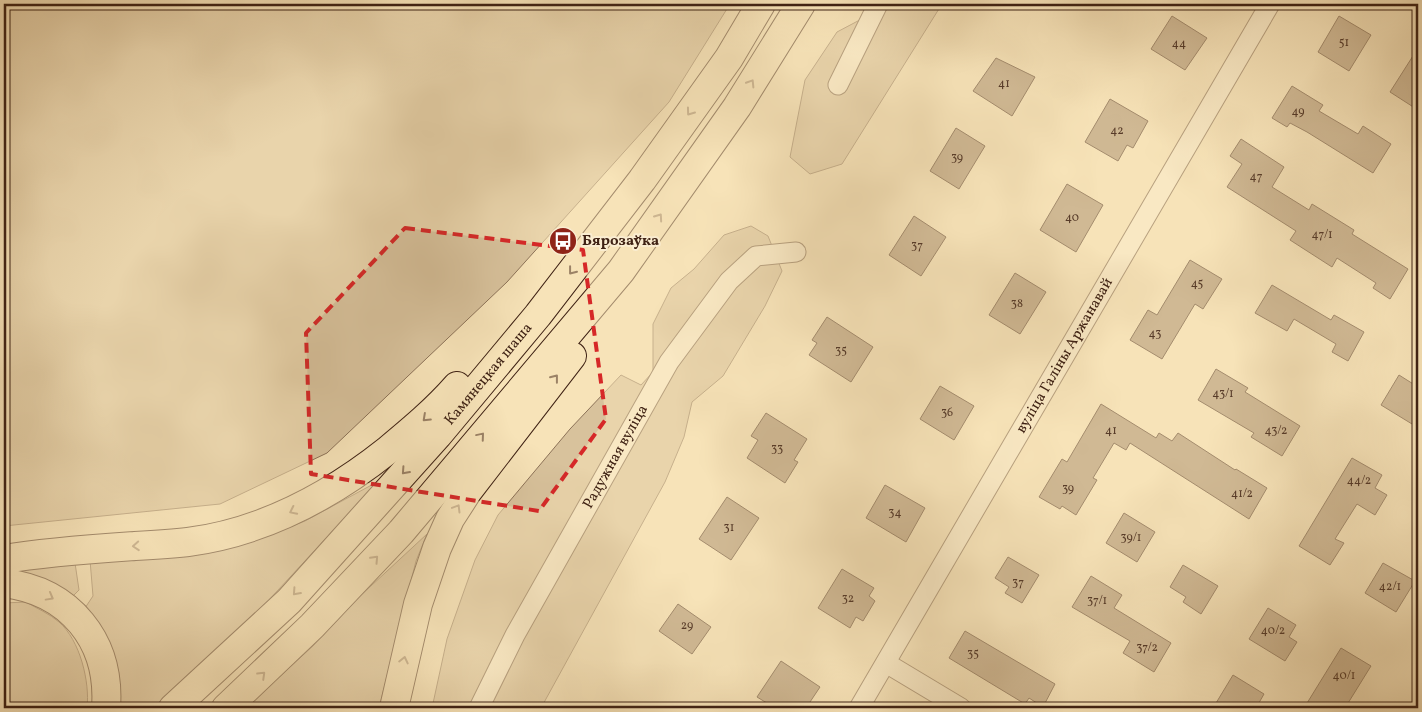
<svg xmlns="http://www.w3.org/2000/svg" width="1422" height="712" font-family="Vollkorn,serif">
<style>
.green{fill:#d8c29c;stroke:#8c7258}
.building{fill:#9f8669;stroke:#3f2214}
.lines{fill:none;stroke-linecap:round;stroke-linejoin:round}
.minor-casing{stroke:#6d523d;stroke-width:21}
.primary-casing{stroke:#3f2214;stroke-width:30}
.minor{stroke:#faedd1;stroke-width:19}
.primary{stroke:#f7e3b8;stroke-width:28}
.oneway{stroke:#9b8266}
.marked{fill:none;stroke:#d62828;stroke-width:4;stroke-dasharray:10 6;stroke-linejoin:round}
.labels{text-anchor:middle;dominant-baseline:central;stroke-width:4;stroke-linejoin:round;paint-order:stroke}
.number-label{font-size:12px;fill:#573b29}
.poi-label{font-size:15px;font-weight:bold;fill:#3f2214;stroke:#faedd1;text-anchor:start}
.street-label{font-size:15px;fill:#3f2214;stroke:#faedd1}
</style>
<rect width="100%" height="100%" fill="#f7e3b8"/>
<filter id="stains"><feTurbulence type="fractalNoise" baseFrequency=".004" numOctaves="4"/><feColorMatrix values="0 0 0 0 .2 0 0 0 0 .09 0 0 0 0 .02 0 0 0 .5 -.17"/></filter>
<radialGradient id="worn" r=".72"><stop offset=".6" stop-color="#630" stop-opacity="0"/><stop offset="1" stop-color="#630" stop-opacity=".3"/></radialGradient>
<g class="green">
<path d="M4,4h726l-61,98 -162,180 -180,171 -107,51 -216,22z"/>
<path d="M890,4h52l-100,160 -32,10 -20,-17 15,-77 32,-48z"/>
<path d="M751,226l17,10 14,35 -17,35 -42,70 -31,26 -8,35 -19,45 -124,226h-109l15,-69 28,-79 23,-45 72,-86 51,-54 20,10 12,-13v-48l18,-36 23,-19 30,-34z"/>
<path d="M379,481l-126,136 -100,91h-34c3,-46 -11,-63 -34,-100l8,-12 -3,-36 142,-13 32,-10 41,-16z"/>
<path d="M427,534l-11,27 -37,147h-134l68,-62 45,-48z"/>
<path d="M75,563l4,27 -8,8 -16,-14 -37,-13v-4z"/>
<path d="M26,602c10,6 24,12 33,20 21,18 31,60 28,86h-83v-105z"/>
</g>
<g class="building">
<path d="M1172,16l35,22 -22,32 -34,-21z"/>
<path d="M1339,16l32,19 -22,36 -31,-19z"/>
<path d="M1418,48v62l-28,-18z"/>
<path d="M996,58l39,19 -23,39 -39,-25z"/>
<path d="M1292,86l31,19 -4,6 39,23 5,-8 28,18 -18,29 -66,-41 -17,-9 -3,4 -15,-9z"/>
<path d="M1110,99l38,22 -15,27 -6,-3 -9,16 -33,-19z"/>
<path d="M956,128l29,18 -26,43 -29,-18z"/>
<path d="M1241,139l43,28 -12,20 37,23 3,-6 42,26 -2,4 56,35 -18,30 -17,-11 3,-5 -39,-25 -5,9 -42,-27 6,-9 -69,-44 15,-23 -12,-8z"/>
<path d="M1067,184l36,21 -27,47 -36,-22z"/>
<path d="M914,216l32,21 -25,39 -32,-21z"/>
<path d="M1190,260l32,19 -19,30 -8,-5 -33,55 -32,-19 18,-30 9,5z"/>
<path d="M1015,273l31,19 -26,42 -31,-19z"/>
<path d="M1272,285l59,35 3,-5 30,17 -16,29 -16,-9 4,-8 -42,-25 -7,12 -32,-18z"/>
<path d="M827,317l46,30 -22,35 -42,-27 8,-12 -5,-3z"/>
<path d="M1216,369l32,19 -3,4 55,34 -18,30 -31,-19 3,-4 -56,-33z"/>
<path d="M1399,375l19,12v27l-6,10 -31,-19z"/>
<path d="M940,386l34,20 -20,34 -34,-21z"/>
<path d="M1101,404l55,34 3,-5 13,8 6,-8 57,37 1,-1 31,19 -18,31 -119,-76 -4,7 -12,-7 -21,35 4,2 -21,35 -14,-9 -2,3 -21,-12 23,-38 5,3z"/>
<path d="M766,413l41,26 -13,21 4,2 -13,21 -38,-25 11,-18 -7,-4z"/>
<path d="M1352,458l30,17 -7,13 12,7 -12,20 -18,-11 -22,35 9,4 -14,22 -31,-19z"/>
<path d="M885,485l40,23 -19,34 -40,-24z"/>
<path d="M727,497l32,21 -28,42 -32,-21z"/>
<path d="M1124,513l31,19 -18,30 -31,-19z"/>
<path d="M1008,557l31,18 -17,28 -17,-10 4,-6 -14,-9z"/>
<path d="M1383,563l32,18 -19,31 -31,-19z"/>
<path d="M1183,565l35,21 -17,28 -18,-12 3,-5 -16,-10z"/>
<path d="M842,569l32,19 -5,8 6,5 -12,20 -7,-4 -6,11 -32,-20z"/>
<path d="M1091,576l31,19 -8,13 57,35 -17,29 -31,-19 7,-12 -58,-34z"/>
<path d="M678,604l33,23 -19,27 -33,-23z"/>
<path d="M1268,608l28,17 -7,12 8,5 -12,19 -36,-22z"/>
<path d="M965,631l90,53 -12,23 -14,-9 -4,6 -76,-46z"/>
<path d="M1341,648l30,18 -26,42h-41z"/>
<path d="M781,661l39,26 -14,21h-31l-18,-11z"/>
<path d="M1233,675l31,19 -8,14h-43z"/>
</g>
<g class="lines">
<defs>
<g id="minor">
<path d="M838,85l40,-81"/>
<path d="M886,663l75,45"/>
<path id="s1" d="M479,708l36,-73 154,-273 60,-81 27,-25 40,-4"/>
<path id="s2" d="M859,708l411,-704"/>
</g>
<g id="primary">
<path d="M4,559c43,-7 88,-10 131,-13 18,-1 36,-2 53,-4 76,-10 141,-45 200,-92 24,-20 48,-40 69,-64"/>
<path d="M4,583c66,8 107,58 102,125"/>
<path id="s3" d="M173,708l116,-107 149,-166 100,-120 104,-135 87,-122 32,-54"/>
<path d="M226,708l86,-82 89,-94 220,-261 116,-164 64,-103"/>
<path d="M394,708l24,-104 19,-56 13,-29 18,-28 104,-135"/>
</g>
</defs>
<use href="#minor" class="minor-casing"/>
<use href="#primary" class="primary-casing"/>
<use href="#minor" class="minor"/>
<use href="#primary" class="primary"/>
</g>
<defs><path id="oneway-chevron" d="M-2-3.5L2.5 0L-2 3.5" fill="none" stroke-width="1.6" stroke-linecap="round" stroke-linejoin="round" transform="scale(1.25)"/></defs>
<g class="oneway">
<use href="#oneway-chevron" transform="translate(751 83) rotate(-58)"/>
<use href="#oneway-chevron" transform="translate(690 112) rotate(126)"/>
<use href="#oneway-chevron" transform="translate(659 217) rotate(-55)"/>
<use href="#oneway-chevron" transform="translate(572 271) rotate(128)"/>
<use href="#oneway-chevron" transform="translate(555 378) rotate(-52)"/>
<use href="#oneway-chevron" transform="translate(426 418) rotate(137)"/>
<use href="#oneway-chevron" transform="translate(481 436) rotate(-50)"/>
<use href="#oneway-chevron" transform="translate(405 471) rotate(132)"/>
<use href="#oneway-chevron" transform="translate(457 508) rotate(-59)"/>
<use href="#oneway-chevron" transform="translate(293 511) rotate(154)"/>
<use href="#oneway-chevron" transform="translate(136 546) rotate(176)"/>
<use href="#oneway-chevron" transform="translate(375 559) rotate(-47)"/>
<use href="#oneway-chevron" transform="translate(296 592) rotate(132)"/>
<use href="#oneway-chevron" transform="translate(50 597) rotate(29)"/>
<use href="#oneway-chevron" transform="translate(404 660) rotate(-77)"/>
<use href="#oneway-chevron" transform="translate(262 675) rotate(-44)"/>
</g>
<path d="M0 0H1422V712H0ZM405,228l178,22 23,169 -67,92 -228,-37 -5,-141z" fill="#f7e3b8" fill-opacity=".55" fill-rule="evenodd"/>
<path class="marked" d="M405,228l178,22 23,169 -67,92 -228,-37 -5,-141z"/>
<defs>
<symbol id="bus-disc" viewBox="-11 -11 22 22"><circle r="9.5" fill="#8f2418" stroke="#faedd1"/><path d="M-5-6H5V4H4V6H2V4H-2V6H-4V4H-5ZM-3.5-4V0h7V-4ZM-3.5 1.2v1.5H-2V1.2ZM2 1.2v1.5H3.5V1.2Z" fill="#fff"/></symbol>
</defs>
<g fill-rule="evenodd">
<use href="#bus-disc" x="547" y="225" width="32" height="32"/>
</g>
<g class="labels">
<g class="number-label">
<text x="1344" y="43">51</text>
<text x="1179" y="44">44</text>
<text x="1004" y="84">41</text>
<text x="1298" y="112">49</text>
<text x="1117" y="131">42</text>
<text x="957" y="158">39</text>
<text x="1256" y="177">47</text>
<text x="1072" y="218">40</text>
<text x="1322" y="235">47/1</text>
<text x="917" y="246">37</text>
<text x="1197" y="284">45</text>
<text x="1017" y="304">38</text>
<text x="1155" y="334">43</text>
<text x="841" y="351">35</text>
<text x="1223" y="394">43/1</text>
<text x="947" y="413">36</text>
<text x="1111" y="431">41</text>
<text x="1276" y="431">43/2</text>
<text x="777" y="449">33</text>
<text x="1359" y="481">44/2</text>
<text x="1068" y="489">39</text>
<text x="1242" y="494">41/2</text>
<text x="895" y="513">34</text>
<text x="729" y="528">31</text>
<text x="1131" y="538">39/1</text>
<text x="1018" y="583">37</text>
<text x="1390" y="587">42/1</text>
<text x="848" y="599">32</text>
<text x="1097" y="601">37/1</text>
<text x="687" y="626">29</text>
<text x="1273" y="631">40/2</text>
<text x="1147" y="648">37/2</text>
<text x="973" y="654">35</text>
<text x="1344" y="676">40/1</text>
</g>
<g class="poi-label">
<text x="582" y="241">Бярозаўка</text>
</g>
<g class="street-label">
<text stroke="none"><textPath href="#s2" startOffset="408">вуліца Галіны Аржанавай</textPath></text>
<text stroke="none"><textPath href="#s3" startOffset="460">Камянецкая шаша</textPath></text>
<text stroke="none"><textPath href="#s1" startOffset="286">Радужная вуліца</textPath></text>
</g>
</g>
<rect width="1422" height="712" fill="none" stroke="#f7e3b8" stroke-width="20"/>
<rect x="5" y="5" width="1412" height="702" fill="none" stroke="#3f2214" stroke-width="2.5"/>
<rect x="10" y="10" width="1402" height="692" fill="none" stroke="#3f2214"/>
<rect width="100%" height="100%" filter="url(#stains)"/>
<rect width="100%" height="100%" fill="url(#worn)"/>
</svg>
